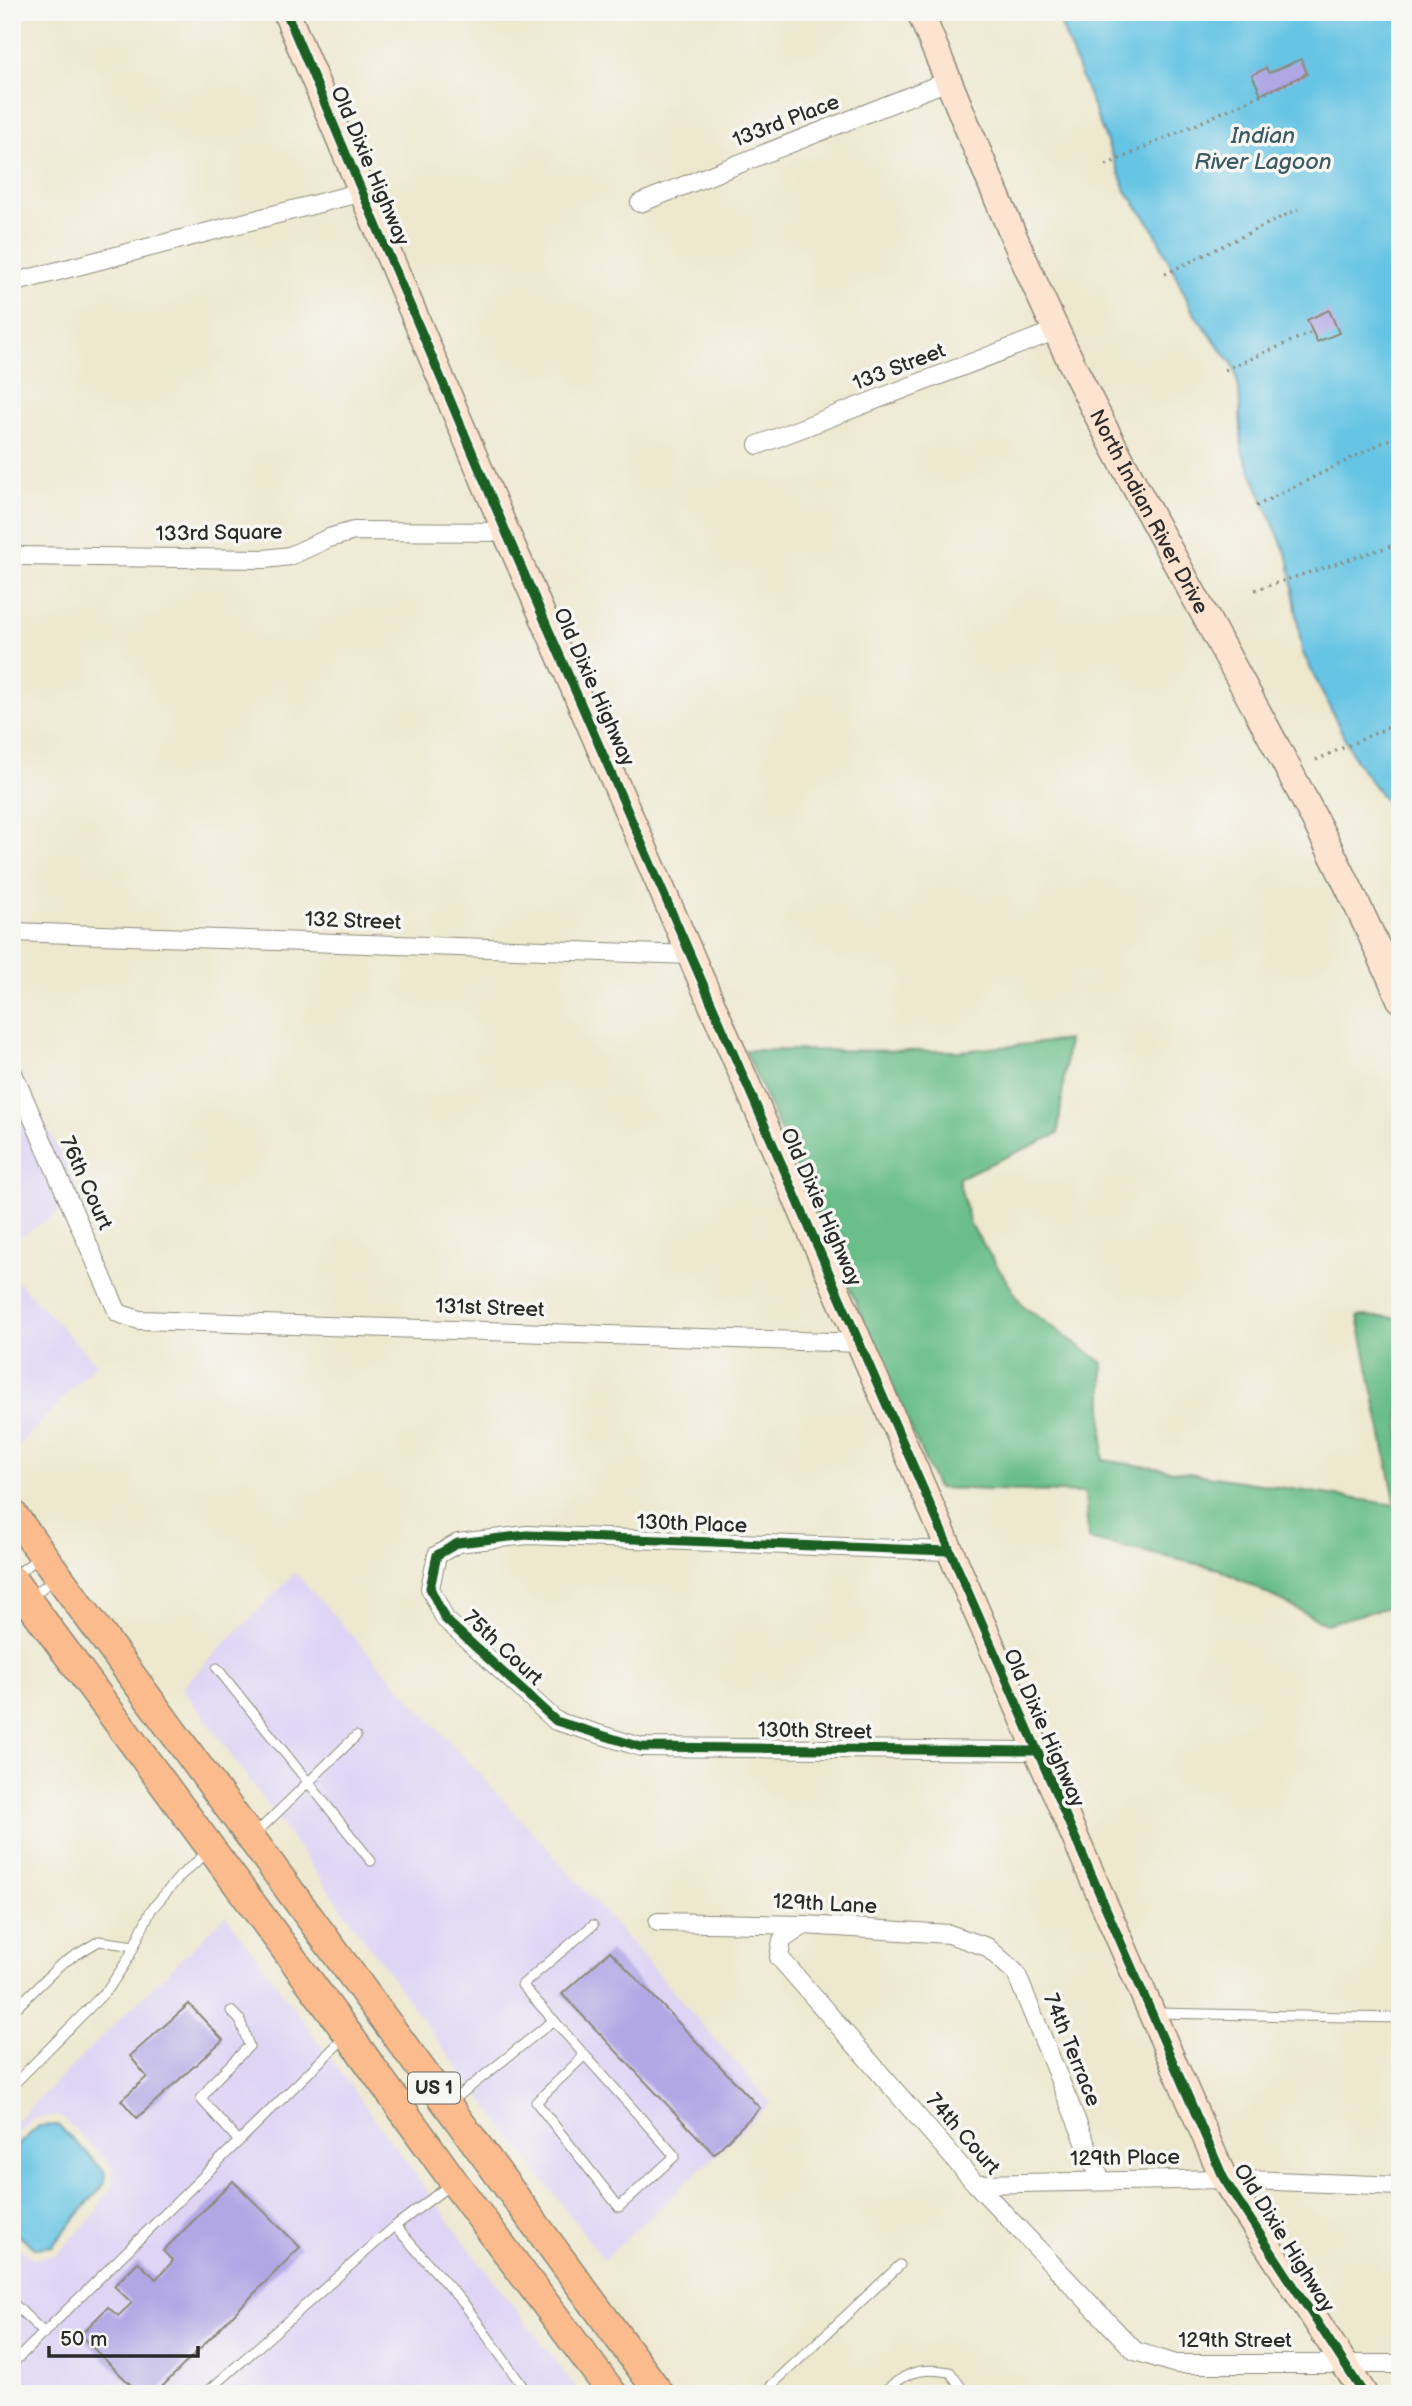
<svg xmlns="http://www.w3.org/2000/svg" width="1412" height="2406" font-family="'Balsamiq Sans',sans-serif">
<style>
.built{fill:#ded5f5}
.forest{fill:#6bbe8a;stroke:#4b745a;stroke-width:2}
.water{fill:#66c4e4;stroke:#487888;stroke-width:2}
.building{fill:#b1a7e5}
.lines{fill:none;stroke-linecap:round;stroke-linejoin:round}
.lane-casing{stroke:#8c8a7c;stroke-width:11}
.street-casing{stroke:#8c8a7c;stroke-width:20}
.secondary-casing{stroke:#8c8a7c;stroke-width:29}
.primary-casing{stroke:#8c8a7c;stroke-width:31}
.path{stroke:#8c8a7c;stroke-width:3.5;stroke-dasharray:2 5;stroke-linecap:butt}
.lane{stroke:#fff;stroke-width:9}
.street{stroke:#fff;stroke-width:18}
.secondary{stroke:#fde4d1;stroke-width:26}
.primary{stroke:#fbbb8c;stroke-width:28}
.cycleway-casing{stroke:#f6f6f2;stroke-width:13}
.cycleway{stroke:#1b5e20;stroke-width:9}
.labels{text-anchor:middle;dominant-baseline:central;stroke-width:7;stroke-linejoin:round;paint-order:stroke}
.shield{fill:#f6f6f2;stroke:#686867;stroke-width:2}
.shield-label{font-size:19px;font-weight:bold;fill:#2b2b2b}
.street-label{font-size:21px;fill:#2b2b2b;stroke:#f6f6f2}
.water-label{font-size:23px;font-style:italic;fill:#3d5962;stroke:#f6f6f2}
</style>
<rect width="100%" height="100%" fill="#f6f6f2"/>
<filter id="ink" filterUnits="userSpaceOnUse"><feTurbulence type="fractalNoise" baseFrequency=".0143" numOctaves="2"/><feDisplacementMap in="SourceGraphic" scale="14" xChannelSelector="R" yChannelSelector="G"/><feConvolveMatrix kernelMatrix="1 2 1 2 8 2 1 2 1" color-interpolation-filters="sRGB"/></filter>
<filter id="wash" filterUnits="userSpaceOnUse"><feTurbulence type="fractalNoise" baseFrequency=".00686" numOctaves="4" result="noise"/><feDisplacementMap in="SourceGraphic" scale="28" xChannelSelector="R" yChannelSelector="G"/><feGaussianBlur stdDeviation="1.57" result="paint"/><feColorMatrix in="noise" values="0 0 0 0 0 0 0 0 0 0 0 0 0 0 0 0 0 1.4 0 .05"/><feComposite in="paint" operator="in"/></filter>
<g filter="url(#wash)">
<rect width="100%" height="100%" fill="#ede8ce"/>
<g class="built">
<path d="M12,1056l70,142 -70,44z"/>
<path d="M12,1276l84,87 -84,90z"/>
<path d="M295,1573l255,278 221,252 -167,157 -169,-223 -253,-350z"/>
<path d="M226,1915l249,341 106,138h-569v-152l21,16 23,-3 36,-38 22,-35 -2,-16 -51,-50 -28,2 -21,20v-13z"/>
</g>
<path class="forest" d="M1068,1040l-10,94 -100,44 12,46 53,82 80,57v97l293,45 -38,-189 42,2v187h-4l4,26v73l-74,20 -107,-55 -131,-30 -3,-46 -148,-5 -192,-438 216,1z"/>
<g class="water">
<path d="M1056,12h344v809l-44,-60 -54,-110 -13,-91 -47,-109 -3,-63 -6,-23 -40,-53 -40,-84 -27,-37z"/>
<path d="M58,2125l46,46 1,12 -53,63 -17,2 -23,-17v-81l27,-24z"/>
</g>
<g id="blocks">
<g class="building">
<path d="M1301,59l6,15 -46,20 -9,-19 14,-7 3,5z"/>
<path d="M1329,310l10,23 -22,9 -10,-22z"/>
<path d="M13,1863l7,26 -8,11v-37z"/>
<path d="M610,1951l150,157 -46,46 -152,-160z"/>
<path d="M189,2004l34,36 -86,78 -16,-18 26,-23 -17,-21z"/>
<path d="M233,2181l67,66 -145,147h-15l-60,-59 28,-28 10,9 14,-13 -18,-17 24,-24 18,17 17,-18 -10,-10z"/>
</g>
</g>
</g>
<g filter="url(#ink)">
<use href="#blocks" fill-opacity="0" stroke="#8c8a7c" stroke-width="2"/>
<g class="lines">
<defs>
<g id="lane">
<path d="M13,1577l28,-21"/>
<path d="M12,1612l43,-34"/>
<path d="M217,1668l154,193"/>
<path d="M255,1834l101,-98"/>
<path d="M231,2011l9,9 9,26 -35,35 -13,18 38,42"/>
<path d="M12,2012l49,-48 38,-23 35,5"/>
<path d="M1156,2013l244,5"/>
<path d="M585,2055l-49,47 83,105 56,-51 -153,-171 71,-60"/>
<path d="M12,2086l97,-98 19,-29 23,-49 30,-35 27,-23"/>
<path d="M451,2102l103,-82"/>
<path d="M395,2226l70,79 63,89"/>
<path d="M12,2302l32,31"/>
<path d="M12,2364l333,-327"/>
<path d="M205,2394l190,-168 56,-42"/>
<path d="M762,2394l138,-129"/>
<path d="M880,2394c26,-20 36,-28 70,-22l16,22"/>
</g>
<g id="street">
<path d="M640,203l308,-122"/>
<path d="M12,283l350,-91"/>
<path d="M758,445l299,-115"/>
<path d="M12,556l253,3 25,-3 39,-18 25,-7 152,1"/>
<path d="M12,932l680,23"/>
<path d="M12,1071l106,242 21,7 722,23"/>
<path d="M948,1551l-421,-16 -69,8 -21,12 -7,33 15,31 111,102 85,26 394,4"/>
<path d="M658,1922l146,3 145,9 38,13 29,26 85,208"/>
<path d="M804,1925l-22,15 -3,17 197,227 159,167 41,13h224"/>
<path d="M976,2184l248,-5 176,7"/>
</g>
<g id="secondary">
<path d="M286,12l220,520 718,1647 140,215"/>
<path id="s1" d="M920,12c56,135 111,274 178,404 100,195 215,381 302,583"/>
</g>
<g id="primary">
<path d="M12,1513l648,881"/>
<path d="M12,1579l336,455 106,148 159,212"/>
</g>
</defs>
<use href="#lane" class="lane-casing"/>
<use href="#street" class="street-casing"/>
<use href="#secondary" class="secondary-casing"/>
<use href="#primary" class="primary-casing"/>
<g class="path">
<path d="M1106,165l201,-91"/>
<path d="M1165,274l133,-65"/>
<path d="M1225,370l87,-38"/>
<path d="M1256,506l144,-72"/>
<path d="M1255,590l145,-47"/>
<path d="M1316,760l84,-38"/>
</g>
<use href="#lane" class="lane"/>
<use href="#street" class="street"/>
<use href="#secondary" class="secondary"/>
<use href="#primary" class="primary"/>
<defs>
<g id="cycleway">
<path d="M286,12l220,520 718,1647 140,215"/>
<path d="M948,1551l-421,-16 -69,8 -21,12 -7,33 15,31 111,102 85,26 394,4"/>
</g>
</defs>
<use href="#cycleway" class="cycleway-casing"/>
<use href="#cycleway" class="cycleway"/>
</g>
</g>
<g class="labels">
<rect class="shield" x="408" y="2072.5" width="52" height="31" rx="5"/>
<g class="shield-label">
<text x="434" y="2088">US 1</text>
</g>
<g class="street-label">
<text transform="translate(786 121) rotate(-21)">133rd Place</text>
<text transform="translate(370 166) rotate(67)">Old Dixie Highway</text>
<text transform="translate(899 367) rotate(-21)">133 Street</text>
<text stroke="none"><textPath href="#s1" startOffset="550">North Indian River Drive</textPath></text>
<text transform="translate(219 533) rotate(-1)">133rd Square</text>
<text transform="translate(594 687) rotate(66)">Old Dixie Highway</text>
<text transform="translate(353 921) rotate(2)">132 Street</text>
<text transform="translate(86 1183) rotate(66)">76th Court</text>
<text transform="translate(821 1207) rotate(66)">Old Dixie Highway</text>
<text transform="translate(490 1308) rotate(2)">131st Street</text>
<text transform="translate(692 1524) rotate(2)">130th Place</text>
<text transform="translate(503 1648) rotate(43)">75th Court</text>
<text transform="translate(1044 1728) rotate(66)">Old Dixie Highway</text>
<text transform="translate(815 1731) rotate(1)">130th Street</text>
<text transform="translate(825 1904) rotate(3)">129th Lane</text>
<text transform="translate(1072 2050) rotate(68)">74th Terrace</text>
<text transform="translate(963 2134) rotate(49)">74th Court</text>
<text transform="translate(1125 2158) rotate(-1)">129th Place</text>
<text transform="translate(1284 2238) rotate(58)">Old Dixie Highway</text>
<text x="1235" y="2340">129th Street</text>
</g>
<g class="water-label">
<text x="1263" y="136">Indian<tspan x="1263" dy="26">River Lagoon</tspan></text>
</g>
</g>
<rect width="1412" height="2406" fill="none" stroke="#f6f6f2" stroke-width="42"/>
<path d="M49 2346v10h149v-10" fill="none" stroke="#2b2b2b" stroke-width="3.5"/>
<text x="60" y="2346" font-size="21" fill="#2b2b2b" stroke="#f6f6f2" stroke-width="5" paint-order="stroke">50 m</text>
</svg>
